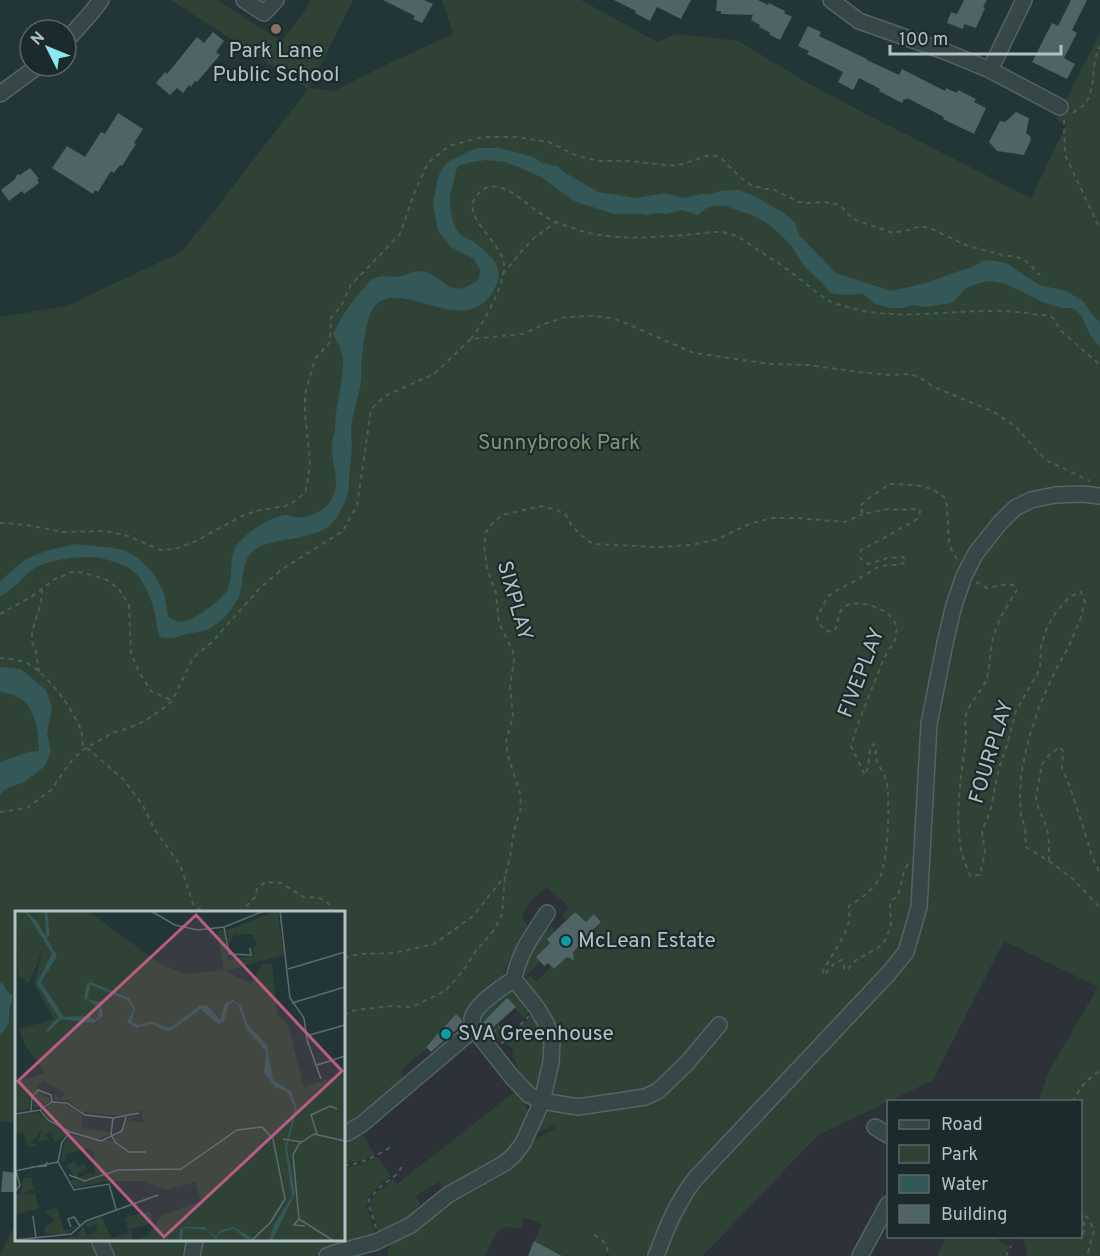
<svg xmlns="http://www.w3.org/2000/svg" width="1100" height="1256" font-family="Overpass,sans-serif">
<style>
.medical{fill:#2d3239}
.green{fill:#2e4336}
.water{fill:#345758}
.building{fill:#4e6465}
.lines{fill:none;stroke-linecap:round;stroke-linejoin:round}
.minor-casing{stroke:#536465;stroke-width:18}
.path{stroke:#4b5e56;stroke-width:2;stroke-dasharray:4.5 4.5;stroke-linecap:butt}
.minor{stroke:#364747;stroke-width:15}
.education-dot{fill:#8d6e63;stroke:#1b2b2c;stroke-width:2}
.culture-dot{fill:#0f9aa8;stroke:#1b2b2c;stroke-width:2}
.labels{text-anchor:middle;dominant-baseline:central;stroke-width:4.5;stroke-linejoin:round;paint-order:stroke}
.poi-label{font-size:21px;fill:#b0c2c4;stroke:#1b2b2c;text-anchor:start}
.park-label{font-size:21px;fill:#7e9771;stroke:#1b2b2c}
.street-label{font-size:21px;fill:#b0c2c4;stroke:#1b2b2c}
.inset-river{fill:none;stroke:#345758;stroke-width:3}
.inset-road{fill:none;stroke:#5b6e6f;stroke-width:1.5}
.view{fill:#bb5c85;fill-opacity:0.15;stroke:#bb5c85;stroke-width:3}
.inset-edge{fill:none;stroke:#b0c2c4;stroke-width:3}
</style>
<rect width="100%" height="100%" fill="#223637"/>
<g class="medical">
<path d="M546,887l84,8 -67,206 66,155h-629l16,-34v18h328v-193l178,-129 3,-9 14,-16z"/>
<path d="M1004,940l94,47 -50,86 -9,28 -151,1v134l135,1 4,19h-324l114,-120 116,-56z"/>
</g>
<g class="green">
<path d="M171,0h46l64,41 21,-26 9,-15h42l-44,88 25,3 64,-32 55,-25 -11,-34h139l76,42 19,-8 62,7 70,42 50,27 173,88 35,-73 -10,-6 44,-86v1223h-73l-4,-19 57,-1v-134l-41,-1 9,-28 50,-86 -94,-46 -71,139 -116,56 -114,120h-93l-4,-3 -1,3h-43l-28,-15 8,-16 -9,-5 -9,-2 -3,11c-25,-8 -26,8 -36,27h-97v-5l4,-8 29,-14 31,-25 61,-35 12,-14 11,-17 19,-9 1,-5 -23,11 11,-24 16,2 5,-17 -15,-3 5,-35 -31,-77 6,-6 6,7 15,-15 3,2 13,-12 4,1 2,-6 28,-30 -7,-8 -8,8 -11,-10 -8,8 -5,-5 7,-8 -22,-20c-11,9 -21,17 -25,31l6,8 -12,20 -10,21 -2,11 -35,32 -6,10 -7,-6 -15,15 1,2 -16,15 1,2 -27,23 5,7 -45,36 -16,11v-213h-328v211l-16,-2v-804l67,-11 114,-54 19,-23 108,-140z"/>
<path d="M551,926l4,5 -5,12 -14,14 4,5 -15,15c-6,-18 14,-38 26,-51z"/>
<path d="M512,987l19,23 -8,8 -16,-20 -24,24 7,8 6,-5 1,4 6,8 -9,8 -18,-17 2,-14z"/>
<path d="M537,1010l8,21 1,29 -9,28c-16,-3 -20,-21 -24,-35l2,-2 -11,-9z"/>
<path d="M517,1090c4,6 10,14 10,21 0,6 -4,13 -6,18 -15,33 -47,44 -77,60l-5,-7 -23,14 4,8c-14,17 -22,20 -42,28l-9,-29 9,-11 15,-13 4,5z"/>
<path d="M362,1135l13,19 -11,6 -20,4v-19l5,-1 -1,-6z"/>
<path d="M377,1157l14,19c-10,7 -23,17 -25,30l9,27 -39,13 -21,10h-119l3,-16h145v-73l16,-2z"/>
<path d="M16,1222v18h81l5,16h-102z"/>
<path d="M947,1237h45l17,9 -5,10h-67z"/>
<path d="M108,1240h81l-3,16h-73l-3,-5z"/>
</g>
<g class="water">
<path d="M476,148h24l33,9 9,6 15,3 7,6 34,20 38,6 29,-5 18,5 18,-4h8l12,-3 18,-1 17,7 31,18 8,8 4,12 37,38 55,18 39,-9 20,-8 22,-7 13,-7 11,1 12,3 31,21 27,6 17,10 8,12 9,9v25l-10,-12 -9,-20 -5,-5 -5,-2h-9l-17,-5 -41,-20 -15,-2 -13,3 -11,5 -13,14 -27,4 -11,-2 -12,3h-11l-16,-4 -12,-10 -18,1 -15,-2 -6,-8 -20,-19 -13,-21 -19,-18 -15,-10 -31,-11c-12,-1 -21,1 -28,9l-16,-5 -16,4 -9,-1 -9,2 -6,-1h-28l-40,-13 -33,-24 -35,-15 -20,-2 -14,2 -12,3 -4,5c-1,10 -5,18 -6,27 -1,6 1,16 2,22 2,5 5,13 9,16 5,4 11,5 16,9 10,8 26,23 21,37 -27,70 -100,-12 -126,29 -6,9 -10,45 -11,57 0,5 1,9 0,14 -2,16 -9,32 -10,49 0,6 1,12 1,18 -1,10 -2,21 -3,31 0,6 0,13 -2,18 -4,10 -11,25 -20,31 -6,4 -22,8 -30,10 -16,4 -38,2 -49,19 -7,12 -4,27 -9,39 -4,11 -20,28 -30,33 -6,3 -12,3 -18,4 -13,3 -17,7 -31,4 -4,-8 -3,-18 -6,-27 -3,-12 -8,-23 -15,-33 -8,-12 -36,-20 -50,-20 -15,0 -41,3 -54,11 -8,4 -13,12 -20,18 -5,4 -10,8 -15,11v-16l26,-22 23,-9 27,-6 37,4 10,2 14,7 16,16 11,20 4,23c5,6 14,7 21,4 9,-3 35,-22 39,-31 6,-14 0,-31 9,-44 9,-12 35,-30 50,-30 3,1 6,2 9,2 10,2 22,-4 30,-10 7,-7 10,-16 10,-25 0,-12 -5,-24 -4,-36 0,-7 3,-12 3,-18 1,-5 0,-10 1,-14 2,-18 8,-37 7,-55 -1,-9 -6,-17 -10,-25 10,-20 17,-31 32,-47 3,-4 6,-8 10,-9 9,-4 19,0 28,-2 8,-3 13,-7 22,-4 24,8 26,29 54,7l1,-9 -6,-11 -23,-12 -13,-16 -5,-27 5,-27 6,-11 5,-5z"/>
<path d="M0,667l21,2 25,21 6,17 -5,27 4,17 -6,15 -21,16 -18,7 -6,5v-31l3,-2 26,-9 10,-1c-1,-28 -5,-56 -39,-59z"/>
<path d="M2,982l4,8 7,6c-1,3 -2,7 -3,10 -3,17 3,15 -10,29v-52z"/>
</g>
<g class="building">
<path d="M383,0h41l9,4 -11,19 -9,-4 2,-3z"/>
<path d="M614,0h77l-10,19 -24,-12 -7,14 -15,-8 1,-2z"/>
<path d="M717,0h41l10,5 1,-2 16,8 -1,2 8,4 -12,23 -10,-5 -1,-3 -10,-5 1,-2 -9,-5 2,-5 -32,-1v-3h-5z"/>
<path d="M964,0h23l-4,7 2,1 -9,20 -12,-4 -1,5 -16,-6 4,-11 6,2z"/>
<path d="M1071,0h16l-15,30 5,3 -13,25 11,6 -8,15 -35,-17 20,-39 6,3z"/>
<path d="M808,26l13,6 -2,4 48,23v1l32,15 3,-6 43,22 1,-3 11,5 1,-3 18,9 -2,3 12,6 -12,26 -31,-15 1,-2 -37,-19 -1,2 -2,-1 -2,4 -23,-12 1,-2 -21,-11 -6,12 -15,-8 5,-10 -36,-18 2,-3 -11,-5z"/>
<path d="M213,32l11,9 -8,11 4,3 -23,27 -2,-1 -4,6 -2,-2 -6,8 -6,-5 -7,7 -14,-12 9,-11 2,2 30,-37 7,6z"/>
<path d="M1016,112l13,6 -3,15 5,4 -1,1 1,2 -7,15 -27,-4 -8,-9 11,-21 5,1z"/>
<path d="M118,113l25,16 -9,14 2,1 -14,22 -2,-1 -6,8 -3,-2 -13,21 -3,-2 -2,4 -41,-26 15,-22 18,11 16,-25 4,2z"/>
<path d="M30,168l9,11 -2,1 2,3 -15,11 -2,-3 -13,10 -8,-11 13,-10 2,-2 1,-4 3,1z"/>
<path d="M575,912l11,10 8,-8 7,8 -8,8 1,10 -7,-2 -14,14 1,8 -7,-3 -13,12 -6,-6 -3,3 -2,-1 -7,-8 14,-14 -3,-4z"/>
<path d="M507,998l9,9 -26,23 -7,-8z"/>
<path d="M456,1014l6,6 1,4 -32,28 -5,-5z"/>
<path d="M3,1171l13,2v19h-15z"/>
<path d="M534,1241l28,15h-34z"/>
</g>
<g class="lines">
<defs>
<g id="minor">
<path d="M244,0l20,13 12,-13"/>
<path d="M831,0l28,21 85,30 46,19 70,37"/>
<path d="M66,41l25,-28 10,-13"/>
<path d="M990,70l34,-70"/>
<path d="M0,94l38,-28"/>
<path d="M474,1029l38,48 17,18 13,6 36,6 67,-10 13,-6 29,-28 32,-38"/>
<path d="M875,1127l13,8"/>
<path d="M344,1134l3,-1 15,-9 112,-95c-1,-3 -2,-7 -2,-9 1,-15 31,-33 42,-41 5,-27 19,-44 33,-66"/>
<path d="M100,1240v2l6,14"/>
<path d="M192,1256l3,-16"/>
<path d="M327,1256l8,-3 41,-11 35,-17 37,-30 57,-32 9,-8 9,-12 19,-42 9,-39 1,-19 -5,-18 -10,-17 -23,-29"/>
<path d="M656,1256c11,-29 20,-52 39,-77l193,-205 18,-22 13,-45 10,-183 16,-81 9,-38 10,-29 12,-23 23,-29 16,-16 16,-8 24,-5 28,-1 17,2"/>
<path d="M860,1256l28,-52"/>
</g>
</defs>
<use href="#minor" class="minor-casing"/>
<g class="path">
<path d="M1073,113c4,-3 9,-6 12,-9 12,-17 5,-40 15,-58"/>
<path d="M1064,120l1,35 35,74"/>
<path d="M503,274l17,-21 15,-16 21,-15"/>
<path d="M471,339c13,-17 33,-52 33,-74 -1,-25 -51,-51 -23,-74 19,-16 48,16 63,25 12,7 26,11 38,15 36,10 68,6 104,4 13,-1 29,-5 41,-2 11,2 19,9 28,15 14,9 28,18 41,28 14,10 25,23 41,28 52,18 101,7 154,7 19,-1 39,3 59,5l4,3 6,11 40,35"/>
<path d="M0,523h6l27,3 29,6 44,-1 22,5 33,14 14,-1 21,-8 44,-24 15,-6 30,-5 7,-3 13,-10 3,-13 2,-20 -5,-46v-20l10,-35 15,-17 1,-24 10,-12 10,-21 49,-51 15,-43 13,-28 21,-17 33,-9h34l33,5 28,14 22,5h30l47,5 34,-11 10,2 21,21 10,7 14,4h7l27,13 9,1 16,-1 16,3 13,14 40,14 16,-3 11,-4 12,3 36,17 35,9 14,2 8,3 15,15"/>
<path d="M976,582l11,6 21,-4 7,2 2,4c-12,19 -23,36 -26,59 -2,10 -1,21 -5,32 -5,11 -15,20 -19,31 -4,9 0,18 -1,27 -5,38 -12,78 -4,115 2,8 6,15 8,22l10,-1 5,-23 -3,-21 8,-19 9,-44 8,-23 9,-34 24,-42 1,-22 6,-20 8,-13 14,-17 12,-5 4,10 -5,18 -11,26 -14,25 -16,36 -11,34 -7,34 -1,23 1,17 4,13 1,19 23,14v-17l-2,-16 -9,-22 -2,-9 6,-33 9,-11 9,-6 3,4 -1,18 7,15 18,55 4,15 9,20"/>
<path d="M0,614l31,-17 24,-18 17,-7 13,1 22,7 12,9 10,16 2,48 8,19 12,19 20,9"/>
<path d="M0,658c7,1 17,1 24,4 20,7 51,49 57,69 2,6 1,13 2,19"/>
<path d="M39,672l-3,-20 -4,-10v-11l9,-28 1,-13"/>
<path d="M87,748l36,31 19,25 13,26 25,35 14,41 11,6h6"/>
<path d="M0,812l27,-4 24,-18 21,-30 11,-10 31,-18 9,-2 20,-8 18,-12 11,-9 21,-43 20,-17 46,-52 22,-19 62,-39 14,-26 14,-95 7,-8 9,-7 47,-21 37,-35 52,-5 24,-11 19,-6 26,-1 13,1 13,3 76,33 77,11 38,1 49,7 33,3 20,-1 11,5 12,8 60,25 22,15 21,24 11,10 42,20"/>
<path d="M1049,861l24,18 27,29"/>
<path d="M908,864l-4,7 -6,25 -6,4 -2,6 1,20 -5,12 -4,7 -26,15 -9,10 -3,-1v-6l-2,-3 -6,2 -11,12h-3c8,-18 22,-34 27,-53 1,-5 0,-9 0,-15 11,-6 25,-17 31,-29 8,-17 10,-73 7,-93 -1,-13 -14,-20 -11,-34l-2,-6 -4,4c0,5 -2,23 -5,27l-14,-29 8,-25 25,-63 11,-18 2,-14c-3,-5 -6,-10 -12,-14 -10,-7 -35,-14 -44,-2 -4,7 -2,16 -8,22 -9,0 -12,-6 -16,-14l10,-21 12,-8 14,-7 25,-15 10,-2h10l8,-3 -3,-5 -15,1 -20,6 -8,-6 1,-8c13,-7 26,-13 38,-21 7,-4 14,-6 20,-12l1,-7 -9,-1 -11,1 -12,-1 -25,5 -3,-8 10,-9 20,-13 26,1 16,4 12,8 3,8 2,40 8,14"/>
<path d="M239,912l3,-1 13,-14 2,-8 8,-7 16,1 24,15c11,-2 21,0 26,10l-3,4"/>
<path d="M344,958l16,-4 34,-1 40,-9 39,-28 32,-40"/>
<path d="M344,1015l7,-4 14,-2 27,-3 20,1 33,-16 18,-20 12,-19 19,-22 8,-16 3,-38 5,-19 4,-26 7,-23 -1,-15 -12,-37 -2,-15 7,-25 -3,-30 4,-25 -1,-10 -14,-28 -3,-30 -9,-25 -3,-23 2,-13 7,-9 9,-8 39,-9 16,4 9,5 5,10 11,11 11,8 65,3 33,-2 24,-5 37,-17 21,-5h25l47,4 18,-8"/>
<path d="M492,1032l3,-1 3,-5 9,12"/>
<path d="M501,1044l28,-28"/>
<path d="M1073,1102c6,-14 15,-24 27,-31"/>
<path d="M344,1165c18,0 32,-10 47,-18"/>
<path d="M376,1228l-8,-25 2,-5 11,-12 15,-11 9,-12"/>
<path d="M594,1235c9,5 15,9 13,21"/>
<path d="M1077,1236l2,2 3,-1 3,-10 -4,-14 7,5 6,12 -7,26"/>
<path d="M1006,1256l5,-10"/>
</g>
<use href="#minor" class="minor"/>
</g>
<circle class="education-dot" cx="276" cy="29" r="6"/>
<g class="culture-dot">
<circle cx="566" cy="941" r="6"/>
<circle cx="446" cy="1034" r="6"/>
</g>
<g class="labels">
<g class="poi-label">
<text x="276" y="51" text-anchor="middle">Park Lane<tspan x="276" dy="24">Public School</tspan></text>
<text x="578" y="941">McLean Estate</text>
<text x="458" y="1034">SVA Greenhouse</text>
</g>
<g class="park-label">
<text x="559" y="443">Sunnybrook Park</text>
</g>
<g class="street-label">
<text transform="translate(514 601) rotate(74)">SIXPLAY</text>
<text transform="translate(862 673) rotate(-69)">FIVEPLAY</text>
<text transform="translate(992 752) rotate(-73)">FOURPLAY</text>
</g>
</g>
<g transform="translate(15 911)">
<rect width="330" height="330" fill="#223637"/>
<path d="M0,0h73l74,54 23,9 39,-4 -7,-39 7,-1 4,30 26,-5 -1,-8 4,-1 -4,-12 -17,1 -1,-3 -6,13 -2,-15 50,-19 7,44 -59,16 26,13 11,-20h10l5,50 11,11 16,62 41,-14v168h-308l37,-5 2,3 7,-13 5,10 10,-6 -3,-5 -8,3 -2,-4 17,-7 9,21 18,-5 -4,-15 25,-7 3,12 -23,6 3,11 15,-5 14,-20 39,-14 -6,-19 -28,8 -24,-9h-37l-31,7 -5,-6 2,-3 16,3 16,-6 -9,1 -1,-25 -6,-4 -21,6 -2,7h-4l3,-18 6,-8 43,6 16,-24 9,-1 -10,5 17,1 -4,-5 2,-7 -19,6 -42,-4 -14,-12h-13l-2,-7 8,5 4,-5 -22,-13 -13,19 -1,11 -14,1v-29l30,-9 -19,-26 -7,-18 35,-10 -20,-35 9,-35 -14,34 -11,-7zM22,180l13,8 -1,4 -16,6zM37,192l14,1 17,12 -2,12 29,4 -1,3 -11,4 -22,-5 -28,-15 -5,-8zM24,201l28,23 -13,7 -3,-10 -6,3 5,5 -14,1 4,-3 1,-11 -3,10 -8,5 7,3 -6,2 -2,-4 -1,4 -4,-14 -9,1v-19zM60,250l1,5 9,-2 2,5 -9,4v5l11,-5 5,1 -1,3 -8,3 -6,-1 -4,-3 -9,-11zM8,267h8l3,11 -13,6 14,-2 4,15 -24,7v-21h6zM42,297l7,23 13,-5 -12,8h-20v-7l10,-7 -10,-9z" fill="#2e4336"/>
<path d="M10,0l11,9 21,36 -16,26 23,35 25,-1 6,4 3,-3 1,-9 -15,-10 3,-14 4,-2 38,16 6,10 -3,14 8,3 11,-4 19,7 30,-23 8,1 12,14 5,-17 8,-3 8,6 7,19 19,20 6,35 18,11 6,17 -10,39 8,46 -23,48h-3l5,-16 18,-29 -7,-48 10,-40 -8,-16 -12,-5 -11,-15 2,-21 -19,-21 -9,-25 -5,-3 -5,3 -4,17 -6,2 -17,-15 -29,21 -7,1 -13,-7 -16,4 -9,-6 6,-11 -4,-10 -38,-16 -4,14 14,3 2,14 -9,7 -34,-4 -23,-35 15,-31zM169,316h20l12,10 5,-7 13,-3 18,11 -3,3 -15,-12 -13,3 -5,7 -9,-9 -24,-2 -1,12 -3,1 1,-12z" fill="#345758"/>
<path class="inset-river" d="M28,27l5,-3 -2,-24M32,120l13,-13"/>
<path class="inset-road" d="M136,0l24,14 23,5 26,-3 40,-16M265,0l10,87 14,20 3,22 14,39M209,16l5,27 22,1 -1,-7M273,58l57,-17M277,92l53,-16M291,125l39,-11M302,154l28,-9M25,199l12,-8 15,1 18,12 28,3 26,-5M16,201l1,-15 6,-7 13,5 1,7M0,203l25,-4 8,10 22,12 31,9 21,-10 4,-14M98,207l-2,17 5,8 13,9h17M302,223l-6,-19 19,-9 7,3M268,228l19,3M43,251l16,28 35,-6 7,25M43,251l4,-20 8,-10M16,256l15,-1 1,-4M0,260l43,-9M54,264l16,6 33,-11 63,-1 56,-39 25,-3 11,12 12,60 -15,24 -19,18M0,281l5,-7 -4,-14M18,305l3,22M284,308l-5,6 11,1M56,316l-3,-8 6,-2 6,9M0,329l56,-6 15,-13 72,-26M319,330l-35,-22 -6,-64 6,-11 15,-10 31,7"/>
<path class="view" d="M181,4l146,156 -178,166 -146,-156z"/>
<rect width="330" height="330" class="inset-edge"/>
</g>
<rect x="887" y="1100" width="195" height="138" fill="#1b2b2c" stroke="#576769" stroke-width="1.5"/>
<rect x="899" y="1120" width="30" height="9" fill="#364747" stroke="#576769" stroke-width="1.5"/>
<text x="941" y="1130" font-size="18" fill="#b0c2c4">Road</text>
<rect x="899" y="1145" width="30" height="18" fill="#2e4336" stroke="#576769" stroke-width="1.5"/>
<text x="941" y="1160" font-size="18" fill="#b0c2c4">Park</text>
<rect x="899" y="1175" width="30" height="18" fill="#345758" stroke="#576769" stroke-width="1.5"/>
<text x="941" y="1190" font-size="18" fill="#b0c2c4">Water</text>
<rect x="899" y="1205" width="30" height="18" fill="#4e6465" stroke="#576769" stroke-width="1.5"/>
<text x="941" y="1220" font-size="18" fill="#b0c2c4">Building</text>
<g transform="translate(48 48) rotate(313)"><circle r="28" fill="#1b2b2c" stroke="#576769" stroke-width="1.5"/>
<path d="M0-4.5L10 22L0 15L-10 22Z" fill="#8ae9ef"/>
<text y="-9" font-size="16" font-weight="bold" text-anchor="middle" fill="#b0c2c4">N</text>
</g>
<path d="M890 45v9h171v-9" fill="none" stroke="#b0c2c4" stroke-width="3"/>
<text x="899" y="45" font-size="18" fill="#b0c2c4" stroke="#1b2b2c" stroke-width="4.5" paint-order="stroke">100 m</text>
</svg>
